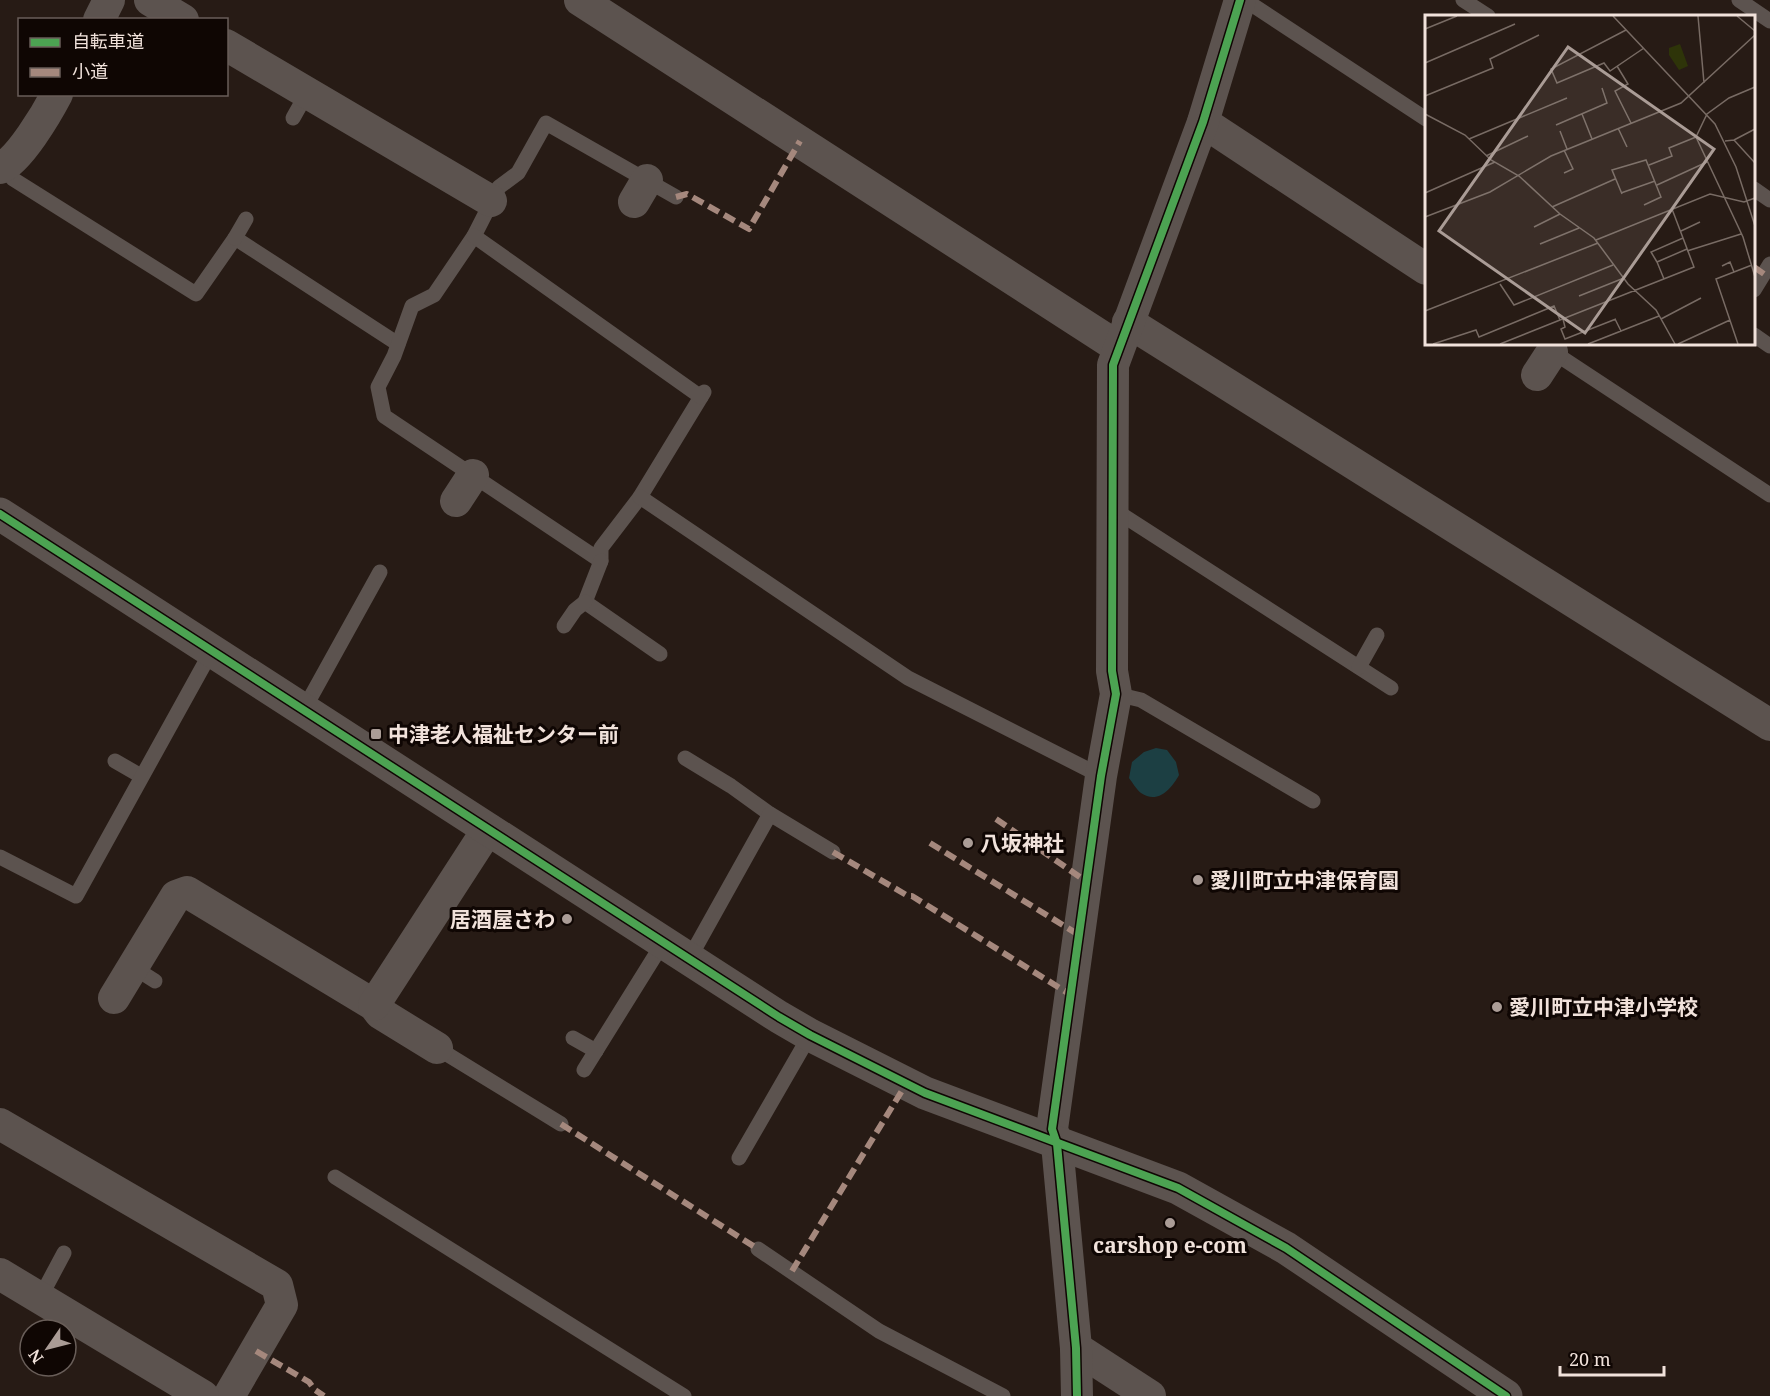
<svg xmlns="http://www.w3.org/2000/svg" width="1770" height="1396" font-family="'Noto Serif','Noto Sans JP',serif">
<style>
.water{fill:#1c3f43}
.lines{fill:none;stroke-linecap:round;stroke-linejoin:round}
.lane{stroke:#5c534f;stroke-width:15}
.street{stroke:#5c534f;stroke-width:32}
.secondary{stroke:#5c534f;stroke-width:33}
.quiet{stroke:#a5887d;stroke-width:6;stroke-dasharray:12 6;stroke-linecap:butt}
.cycleway-casing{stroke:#0f0603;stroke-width:11}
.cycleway{stroke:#4ca352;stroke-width:8}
.poi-dot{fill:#aa9c96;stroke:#0f0603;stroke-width:2}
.labels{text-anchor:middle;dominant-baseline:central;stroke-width:6;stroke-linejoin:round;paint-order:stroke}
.poi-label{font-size:21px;font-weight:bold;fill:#f1e2db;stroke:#0f0603;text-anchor:start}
.inset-road{fill:none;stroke:#786b64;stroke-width:1.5}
.view{fill:#aa9c96;fill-opacity:0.15;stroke:#aa9c96;stroke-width:3}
.inset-edge{fill:none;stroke:#f1e2db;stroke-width:3}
</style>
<rect width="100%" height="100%" fill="#271b15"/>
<path class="water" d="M1156,748l11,2 9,12 3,13c-7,13 -21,30 -38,18 -4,-3 -9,-11 -12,-15l3,-16 12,-10z"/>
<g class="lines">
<g class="lane">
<path d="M1245,0l181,119"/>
<path d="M1463,0l25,16"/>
<path d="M1739,0l31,21"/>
<path d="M293,118l14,-25"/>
<path d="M3,166l10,13 183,115 39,-56 163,106"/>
<path d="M1754,189l16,11"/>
<path d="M676,197l-130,-74 -28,50 -19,14 -25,49 -40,59 -22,11 -18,50 -16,31 6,29 217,145v-13l39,-51 64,-105"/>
<path d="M474,236l227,161"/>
<path d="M235,238l11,-19"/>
<path d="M1754,290l16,-26"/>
<path d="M1754,335l16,11"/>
<path d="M1550,350l220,145"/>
<path d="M640,497l268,181 193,98"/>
<path d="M1113,509l278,179"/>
<path d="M601,561l-16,41 75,52"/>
<path d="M564,626l11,-16 10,-8"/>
<path d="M1359,667l18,-32"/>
<path d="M1116,694l25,6 172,101"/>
<path d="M303,711l77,-139"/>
<path d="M685,758l46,28 39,28"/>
<path d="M115,761l26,15"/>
<path d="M0,857l76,39 135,-244"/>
<path d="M689,959l81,-145 63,38"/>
<path d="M133,967l22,14"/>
<path d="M573,1038l23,13"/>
<path d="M437,1048l124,76"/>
<path d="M584,1070l79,-127"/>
<path d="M739,1158l71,-123"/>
<path d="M335,1177l349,219"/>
<path d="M758,1249l121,82 124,65"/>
<path d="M40,1298l24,-45"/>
</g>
<g class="street">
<path d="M150,0l33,20"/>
<path d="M580,0l538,347"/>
<path d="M99,20l10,-20"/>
<path d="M226,45l265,156"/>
<path d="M1203,122l223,147"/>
<path d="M0,168c19,-7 47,-55 57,-74"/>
<path d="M634,202l13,-22"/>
<path d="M1128,322l642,403"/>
<path d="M1537,375l15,-23"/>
<path d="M456,501l17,-26"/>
<path d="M114,998l62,-102 11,-4 187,113 6,8 57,35"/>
<path d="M374,1005l114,-176"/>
<path d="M0,1124l277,161 5,20 -53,91"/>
<path d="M0,1274l203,122"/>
<path d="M1076,1348l74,48"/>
<path d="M1077,1396l-1,-48 -19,-204 -5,-15 49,-353 15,-82 -4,-23 1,-306 90,-243 37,-122"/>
</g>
<path class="secondary" d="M0,514l779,503 31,18 115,58 253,95 108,60 220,148"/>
<g class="quiet">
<path d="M676,197l11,-3 62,35 51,-88"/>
<path d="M1754,267l10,7"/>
<path d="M996,819l91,63"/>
<path d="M930,843l149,92"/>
<path d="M833,852l75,44h4l159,99"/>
<path d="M561,1124l197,125"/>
<path d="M792,1271l114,-187"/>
<path d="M256,1351l53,31 6,8 9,6"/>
</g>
<defs>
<g id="cycleway">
<path d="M0,514l779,503 31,18 115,58 253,95 108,60 220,148"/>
<path d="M1077,1396l-1,-48 -19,-204 -5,-15 49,-353 15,-82 -4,-23 1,-306 90,-243 37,-122"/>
</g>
</defs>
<use href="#cycleway" class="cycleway-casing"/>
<use href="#cycleway" class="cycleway"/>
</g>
<g class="poi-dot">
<rect x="370" y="728" width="12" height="12" rx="3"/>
<circle cx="968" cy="843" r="6"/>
<circle cx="1198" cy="880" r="6"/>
<circle cx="567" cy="919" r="6"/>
<circle cx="1497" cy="1007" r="6"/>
<circle cx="1170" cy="1223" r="6"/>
</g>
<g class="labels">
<g class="poi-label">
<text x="388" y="734">中津老人福祉センター前</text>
<text x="980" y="843">八坂神社</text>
<text x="1210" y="880">愛川町立中津保育園</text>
<text x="555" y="919" text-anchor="end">居酒屋さわ</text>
<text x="1509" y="1007">愛川町立中津小学校</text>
<text x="1170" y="1245" text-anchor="middle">carshop e-com</text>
</g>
</g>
<g transform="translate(1425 15)">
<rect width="330" height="330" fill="#271b15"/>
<path d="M255,29l8,22 -9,4 -10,-15v-7z" fill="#2e3409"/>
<path class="inset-road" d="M188,1l102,108 21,43 19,59M273,1l6,67M312,1l18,15M0,14l32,-13M201,15l-75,39 6,14 47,-20 6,8 34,-23M0,48l90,-39M192,51l11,18 -13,7 16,32M330,72l-26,11 -22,16 -11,23 47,100 12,40M0,81l68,-28 -3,-9 49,-24M0,99l40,21 26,25 28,16 41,38 34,24 34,46 28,26 19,34M157,99l10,25M131,110l51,-22 -5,-15M193,113l9,19M135,116l7,18M44,124l98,-41M309,125l21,-11M300,126l9,-1 21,23M139,135l9,19 -9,4M61,141l42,-20M224,150l23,-9 -3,-8 27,-11M232,170l50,-23M0,178l70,-31M196,178l34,-12M197,179l-10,-24 34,-10 15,37 -17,8M127,192l63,-28M0,202l65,-25 61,-36 130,-53 74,-68M109,212l26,-13M256,216l19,-9M171,225l114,-46 34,8 11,-4M115,229l39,-16M262,236l54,-17M232,247l-6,-10 32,-14M297,251l8,-4 4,10M239,264l-7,-17 30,-13M75,269l14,21 99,-40M154,281l45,-18M0,296l173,-68M138,304l2,8 -4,2 4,10 51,-20M236,304l40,-21M196,316l38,-15M8,329l43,-14 3,7 75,-31 6,14 134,-53 -22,-58M75,329l60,-24M163,329l33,-13 -6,-12M253,329l52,-24M313,329l-22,-65 36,-14"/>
<path class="view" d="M143,32l146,102 -129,184 -146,-102z"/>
<rect width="330" height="330" class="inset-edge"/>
</g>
<rect x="18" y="18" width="210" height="78" fill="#0f0603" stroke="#695e59" stroke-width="1.5"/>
<rect x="30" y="38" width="30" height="9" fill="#4ca352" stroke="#695e59" stroke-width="1.5"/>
<text x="72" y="48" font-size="18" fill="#f1e2db">自転車道</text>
<rect x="30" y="68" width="30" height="9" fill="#a5887d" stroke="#695e59" stroke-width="1.5"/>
<text x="72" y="78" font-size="18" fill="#f1e2db">小道</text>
<g transform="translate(48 1348) rotate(235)"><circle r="28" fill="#0f0603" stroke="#695e59" stroke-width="1.5"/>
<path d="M0-4.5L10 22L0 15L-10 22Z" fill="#aa9c96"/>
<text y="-9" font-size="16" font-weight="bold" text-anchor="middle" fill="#f1e2db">N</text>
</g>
<path d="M1560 1366v9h104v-9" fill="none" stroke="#f1e2db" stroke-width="3"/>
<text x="1569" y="1366" font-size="18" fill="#f1e2db" stroke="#0f0603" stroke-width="4.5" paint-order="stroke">20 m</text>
</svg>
